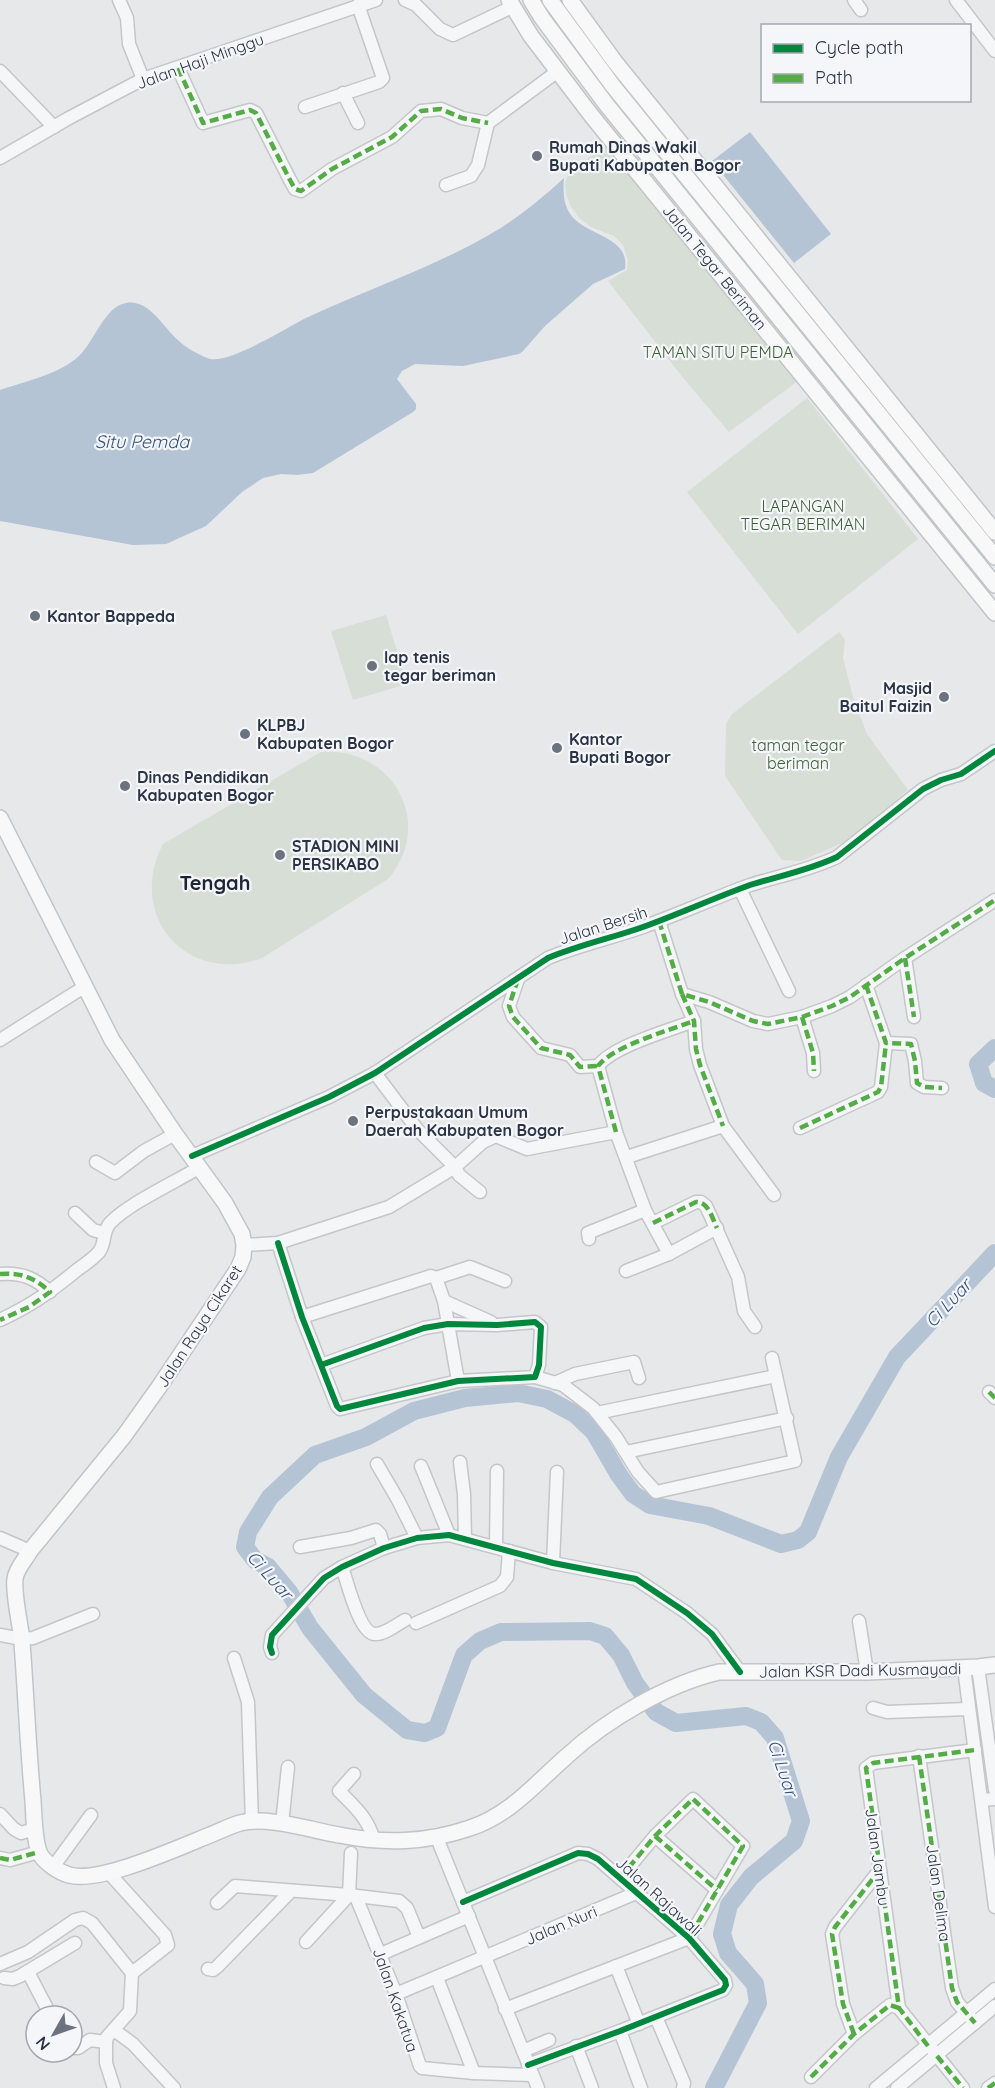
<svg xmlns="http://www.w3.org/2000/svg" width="995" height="2088" font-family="Quicksand,sans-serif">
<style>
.green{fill:#d6ded6}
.water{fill:#b4c4d5}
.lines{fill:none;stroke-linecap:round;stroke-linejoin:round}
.river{stroke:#b4c4d5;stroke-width:18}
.minor-casing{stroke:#c4c6c8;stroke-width:15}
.major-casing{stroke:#c2c5c8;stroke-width:18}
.minor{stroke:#f5f6f7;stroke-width:12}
.major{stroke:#f8f8f8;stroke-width:15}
.quiet{stroke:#54ac47;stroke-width:4.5;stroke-dasharray:9 4.5;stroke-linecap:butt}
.cycleway-casing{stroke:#f4f6f9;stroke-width:10}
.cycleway{stroke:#00873e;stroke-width:6}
.poi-dot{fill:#6c737f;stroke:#f4f6f9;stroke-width:2}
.labels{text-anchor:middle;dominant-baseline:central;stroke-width:4.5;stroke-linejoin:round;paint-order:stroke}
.street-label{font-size:16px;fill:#2b3445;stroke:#f4f6f9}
.poi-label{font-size:16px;font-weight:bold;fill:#2b3445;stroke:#f4f6f9;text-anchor:start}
.park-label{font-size:16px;fill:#3f6138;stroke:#f4f6f9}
.water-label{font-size:18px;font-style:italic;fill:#34527a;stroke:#f4f6f9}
.quarter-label{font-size:20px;font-weight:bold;fill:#1d2536;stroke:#f4f6f9}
</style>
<rect width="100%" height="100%" fill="#e6e8ea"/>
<g class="green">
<path d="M604,145l194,236 -69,51 -45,-53 -76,-98 19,-11 1,-9 -5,-16 -9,-9 -23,-9 -12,-9 -9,-13 -4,-12 -1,-10 3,-8z"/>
<path d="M807,398l111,141 -120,95 -111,-142z"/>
<path d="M386,615l21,69 -54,16 -22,-69z"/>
<path d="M839,632l6,8 -2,18 11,43 13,33 41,56 -42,36 -24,17 -41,18 -19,-1 -57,-84 1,-52 6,-10z"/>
<path d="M321,752c71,-6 115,71 67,127l-126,79c-76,28 -136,-43 -99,-114z"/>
</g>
<g class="water">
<path d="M750,132l81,102 -37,29 -82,-102z"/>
<path d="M564,178c-1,13 -1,26 7,37 15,21 59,21 54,54l-32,15 -48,42 -22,25 -4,3 -56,12 -48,-2 -13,7 -5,8 19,25v5l-3,3 -100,61 -16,2 -16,-1 -18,4 -21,14 -36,34 -40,18 -33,1 -133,-24v-131c26,-9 58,-15 79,-34 15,-14 26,-50 47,-53 24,-4 37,25 53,38 7,7 22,15 31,18 21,4 76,-31 96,-41 64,-30 132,-52 193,-89 24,-15 44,-32 65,-51z"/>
</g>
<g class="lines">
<g class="river">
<path d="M995,1048l-17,16 6,19 11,6"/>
<path d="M714,2088l44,-85 -3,-19 -27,-31 -6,-19 7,-29 22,-28 43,-36 7,-20 -26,-83 -14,-16 -15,-6 -70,7 -20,-11 -21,-29 -14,-28 -16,-19 -15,-5 -89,1 -21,9 -16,14 -27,73 -12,5 -18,-3 -43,-35 -54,-67 -21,-36 -21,-25 -13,-7 -10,-13 3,-15 22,-35 45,-42 51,-18 48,-26 51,-13 53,-5 29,6 28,15 19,18 25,43 14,19 17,11 59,11 72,28 17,-4 10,-8 31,-75 58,-100 98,-104"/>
</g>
<defs>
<g id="minor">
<path d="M119,0l8,18 2,26 14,35"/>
<path d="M405,0l11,5 24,24 13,6 59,-28"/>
<path d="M854,0l7,10"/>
<path d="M956,0l39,51"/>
<path d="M178,68l25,55 47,-13 6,3 34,67 5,9 6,2 31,-22 60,-32 29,-26 20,-2 21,9 26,5"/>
<path d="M0,71l54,56"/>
<path d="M343,93l15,30"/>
<path d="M305,107l74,-25 4,-4 -25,-73"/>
<path d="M0,158l69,-40 74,-39 233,-79"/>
<path d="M446,185l25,-9 7,-11 10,-42 70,-52"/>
<path d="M740,889l49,102"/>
<path d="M659,921l23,73 27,8 44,19 15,3 34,-7 30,-11 18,-9 55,-39 90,-58"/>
<path d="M905,958l9,59"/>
<path d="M518,979l-9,27 4,11 28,31 29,7 10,12 18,-1"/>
<path d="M866,985l20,58 25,1 4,17 2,22 7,4 18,1"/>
<path d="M682,994l12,27 2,28 4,16 23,61"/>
<path d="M802,1017l11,36 1,18"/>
<path d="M0,1040l84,-53"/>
<path d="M375,1073l42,56 38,38 4,8 21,17"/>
<path d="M800,1128l78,-36 3,-5 5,-44"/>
<path d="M192,1156l137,-59 46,-24 173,-115c31,-13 64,-20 95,-31 36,-13 71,-29 107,-42 29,-9 60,-15 87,-28l86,-68 18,-9 20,-6 34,-23"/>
<path d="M627,1157l96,-31 51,69"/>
<path d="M96,1162l19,11 29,-22 31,-17"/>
<path d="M75,1213l18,17 11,3"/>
<path d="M653,1223l43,-21h5l5,4 32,71 6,34 11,16"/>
<path d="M589,1239l-1,-6c19,-8 38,-15 57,-23"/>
<path d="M278,1243l24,74 35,89 3,3 118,-28 77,-4 4,-12 2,-38 -6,-5 -38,3 -49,-1 -24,4 -103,37"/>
<path d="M244,1245l34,-2 111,-36 66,-40 28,-25 13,-6 31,13 89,-17"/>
<path d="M669,1254l-24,-44 -29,-78 -18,-66c15,-20 72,-36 96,-45"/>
<path d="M626,1271l43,-17 48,-26"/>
<path d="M0,1274c21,-2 35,4 50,18"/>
<path d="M436,1278l34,-11 35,14"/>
<path d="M444,1301l14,80"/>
<path d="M302,1317l129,-41 5,2 8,23 47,21"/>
<path d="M0,1320c32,-15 50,-28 77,-50 7,-5 16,-11 22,-18 7,-9 3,-20 11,-29 21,-21 64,-40 90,-56"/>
<path d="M535,1377l28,8 30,23 23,29 22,35 18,20 139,-31 -23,-103"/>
<path d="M555,1383l20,-9 59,-12 5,16"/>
<path d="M989,1392l6,6"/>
<path d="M597,1413l179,-37"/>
<path d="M626,1452l161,-34"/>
<path d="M460,1462l4,32 1,45"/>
<path d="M377,1464l21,36 19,38"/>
<path d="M421,1466l28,69"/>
<path d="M0,1538l30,13"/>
<path d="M300,1547l51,-9 25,-8 4,4 4,14"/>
<path d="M496,1547l1,-76"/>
<path d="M553,1563l4,-91"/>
<path d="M342,1567c5,14 17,65 32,67 10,1 22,-9 31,-14"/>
<path d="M859,1621l8,51"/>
<path d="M416,1623l84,-37 7,-9 2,-26"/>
<path d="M0,1635l22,4 11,-1 60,-24"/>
<path d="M272,1653l-2,-6 2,-12 52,-57 18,-11 42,-19 33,-10 32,-3 104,28 83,16 51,34 25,21 28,38"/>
<path d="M234,1658l14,44 4,120"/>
<path d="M978,1667l17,123"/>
<path d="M964,1668l31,239"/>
<path d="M873,1708l14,4 81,-3"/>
<path d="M919,1756l33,232 5,14 18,21"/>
<path d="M354,1774l-15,17c15,15 30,28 35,50"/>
<path d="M982,1800l13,-1"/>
<path d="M0,1814l14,15 7,4 14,-4"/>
<path d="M282,1824l6,-57"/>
<path d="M655,1836l62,54"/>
<path d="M437,1838l101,250"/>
<path d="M0,1858l10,2 29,-8"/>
<path d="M53,1867l38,-52"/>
<path d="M109,1873l56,62 3,10 -36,28 -2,38 -23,26 -1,5v21l8,25"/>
<path d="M356,1897l40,97 24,72 2,2 52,5 58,2"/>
<path d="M463,1902l115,-49 10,1 10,5 91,79 36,42 1,5 -3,5 -103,41 -92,34"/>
<path d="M217,1903l18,-17 114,9 50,6 8,7 12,29"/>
<path d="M306,1942l43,-47 2,-42"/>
<path d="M381,1954l88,-38"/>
<path d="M0,1964l28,-12 47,-32 8,-2 9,5 40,50"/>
<path d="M616,1966l23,58"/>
<path d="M208,1969l5,1 4,-3 74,-76"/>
<path d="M28,1972l23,44"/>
<path d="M4,1978l9,1 7,-3 55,-33"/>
<path d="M437,1978l37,95"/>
<path d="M396,1994l240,-101"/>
<path d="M505,2009l184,-71 54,-92 -50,-47 -38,37 -35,42"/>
<path d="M656,2017l28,66 -1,5"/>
<path d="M114,2030l19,14 41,44"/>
<path d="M620,2031l21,57"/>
<path d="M854,2034l-11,-30 -11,-70 3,-7 44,-56"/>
<path d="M576,2046l16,42"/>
<path d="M72,2048h6l12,-8 16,2"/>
<path d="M523,2051l26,-11"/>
<path d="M811,2077l43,-43 31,-25 5,-4 9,3"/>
<path d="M876,2088l119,-99"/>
<path d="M897,2088l98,-82"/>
<path d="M963,2088l-64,-80 -33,-240 7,-5 102,-13"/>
<path d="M988,2088l7,-5"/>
</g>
<g id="major">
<path d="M509,0l22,36 60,79 404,498"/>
<path d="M531,0l11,18 64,86 389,481"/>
<path d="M550,0l63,86 382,471"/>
<path d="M570,0l45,62 380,470"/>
<path d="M0,818l112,222 63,94 50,69 17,31 2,11 -1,12 -5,12 -79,118 -35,49 -94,115c-5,9 -14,18 -15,28 -2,17 6,46 7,64 4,52 6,105 11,158 1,14 1,41 7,53 5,9 19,18 29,21 30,9 111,-28 141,-40 10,-4 20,-9 30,-12 29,-7 70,7 99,12 46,9 87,8 131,-7 40,-13 66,-45 97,-72 39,-36 100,-72 152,-84h148l111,-5 17,-2"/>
</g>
</defs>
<use href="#minor" class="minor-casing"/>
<use href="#major" class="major-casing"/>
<use href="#minor" class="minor"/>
<use href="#major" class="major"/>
<g class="quiet">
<path d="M178,68l25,55 47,-13 6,3 34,67 5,9 6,2 31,-22 60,-32 29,-26 20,-2 21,9 26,5"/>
<path d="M659,921l23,73 27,8 44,19 15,3 34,-7 30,-11 18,-9 55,-39 90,-58"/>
<path d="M905,958l9,59"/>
<path d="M518,979l-9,27 4,11 28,31 29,7 10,12 18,-1"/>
<path d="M866,985l20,58 25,1 4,17 2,22 7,4 18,1"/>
<path d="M682,994l12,27 2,28 4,16 23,61"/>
<path d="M802,1017l11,36 1,18"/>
<path d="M800,1128l78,-36 3,-5 5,-44"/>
<path d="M616,1132l-18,-66c15,-20 72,-36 96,-45"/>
<path d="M653,1223l43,-21c13,0 16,16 21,26"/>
<path d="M0,1274c21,-2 35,4 50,18l-21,15 -29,13"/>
<path d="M989,1392l6,6"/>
<path d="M919,1756l33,232 5,14 18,21"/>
<path d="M655,1836l62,54"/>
<path d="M0,1858l10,2 29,-8"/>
<path d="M620,1878l35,-42 38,-37 50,47 -54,92"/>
<path d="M854,2034l-11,-30 -11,-70 3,-7 44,-56"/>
<path d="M928,2046l-29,-38 -33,-240 7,-5 102,-13"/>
<path d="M937,2056l26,32"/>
<path d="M811,2077l43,-43 31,-25 5,-4 9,3"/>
<path d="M988,2088l7,-5"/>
</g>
<defs>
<g id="cycleway">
<path d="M192,1156l137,-59 46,-24 173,-115c31,-13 64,-20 95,-31 36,-13 71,-29 107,-42 29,-9 60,-15 87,-28l86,-68 18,-9 20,-6 34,-23"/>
<path d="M278,1243l24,74 35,89 3,3 118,-28 77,-4 4,-12 2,-38 -6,-5 -38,3 -49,-1 -24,4 -103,37"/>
<path d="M272,1653l-2,-6 2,-12 52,-57 18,-11 42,-19 33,-10 32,-3 104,28 83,16 51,34 25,21 28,38"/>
<path d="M463,1902l115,-49 10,1 10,5 91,79 36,42 1,5 -3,5 -103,41 -92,34"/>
</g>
</defs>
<use href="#cycleway" class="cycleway-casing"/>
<use href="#cycleway" class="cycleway"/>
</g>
<g class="poi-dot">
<circle cx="537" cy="156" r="6"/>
<circle cx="35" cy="616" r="6"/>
<circle cx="372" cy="666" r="6"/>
<circle cx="944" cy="697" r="6"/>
<circle cx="245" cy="734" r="6"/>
<circle cx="557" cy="748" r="6"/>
<circle cx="125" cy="786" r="6"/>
<circle cx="280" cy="855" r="6"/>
<circle cx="353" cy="1121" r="6"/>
</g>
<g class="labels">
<g class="street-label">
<text transform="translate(200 61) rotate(-20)">Jalan Haji Minggu</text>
<text transform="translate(715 267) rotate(51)">Jalan Tegar Beriman</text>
<text transform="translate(603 925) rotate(-18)">Jalan Bersih</text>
<text transform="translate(199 1326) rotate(-57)">Jalan Raya Cikaret</text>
<text transform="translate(860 1670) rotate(-1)">Jalan KSR Dadi Kusmayadi</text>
<text transform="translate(878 1857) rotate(82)">Jalan Jambu</text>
<text transform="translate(939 1893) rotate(82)">Jalan Delima</text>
<text transform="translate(659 1896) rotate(42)">Jalan Rajawali</text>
<text transform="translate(561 1925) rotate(-23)">Jalan Nuri</text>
<text transform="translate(396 2000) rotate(71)">Jalan Kakatua</text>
</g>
<g class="poi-label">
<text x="549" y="147">Rumah Dinas Wakil<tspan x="549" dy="18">Bupati Kabupaten Bogor</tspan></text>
<text x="47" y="616">Kantor Bappeda</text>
<text x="384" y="657">lap tenis<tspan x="384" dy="18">tegar beriman</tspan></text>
<text x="932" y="688" text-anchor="end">Masjid<tspan x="932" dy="18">Baitul Faizin</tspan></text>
<text x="257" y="725">KLPBJ<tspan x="257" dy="18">Kabupaten Bogor</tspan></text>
<text x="569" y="739">Kantor<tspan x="569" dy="18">Bupati Bogor</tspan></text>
<text x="137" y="777">Dinas Pendidikan<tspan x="137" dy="18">Kabupaten Bogor</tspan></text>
<text x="292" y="846">STADION MINI<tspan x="292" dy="18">PERSIKABO</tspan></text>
<text x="365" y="1112">Perpustakaan Umum<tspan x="365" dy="18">Daerah Kabupaten Bogor</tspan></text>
</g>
<g class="park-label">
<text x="718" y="352">TAMAN SITU PEMDA</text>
<text x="803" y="506">LAPANGAN<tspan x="803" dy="18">TEGAR BERIMAN</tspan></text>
<text x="798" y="745">taman tegar<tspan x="798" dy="18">beriman</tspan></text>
</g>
<g class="water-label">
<text x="142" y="441">Situ Pemda</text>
<text transform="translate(948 1303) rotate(-47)">Ci Luar</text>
<text transform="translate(270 1575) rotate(48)">Ci Luar</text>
<text transform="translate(783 1768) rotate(71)">Ci Luar</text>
</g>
<g class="quarter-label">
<text x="215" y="882">Tengah</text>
</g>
</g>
<rect x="761" y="24" width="210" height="78" fill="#f4f6f9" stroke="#a4a8b1" stroke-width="1.5"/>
<rect x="773" y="44" width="30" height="9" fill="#00873e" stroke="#a4a8b1" stroke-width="1.5"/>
<text x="815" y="54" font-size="18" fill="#2b3445">Cycle path</text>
<rect x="773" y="74" width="30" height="9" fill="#54ac47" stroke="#a4a8b1" stroke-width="1.5"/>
<text x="815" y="84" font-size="18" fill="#2b3445">Path</text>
<g transform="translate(54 2034) rotate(230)"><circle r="28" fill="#f4f6f9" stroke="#a4a8b1" stroke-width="1.5"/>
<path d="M0-4.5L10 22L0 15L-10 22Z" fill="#6c737f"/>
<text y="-9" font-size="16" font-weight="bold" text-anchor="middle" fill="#2b3445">N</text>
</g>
</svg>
